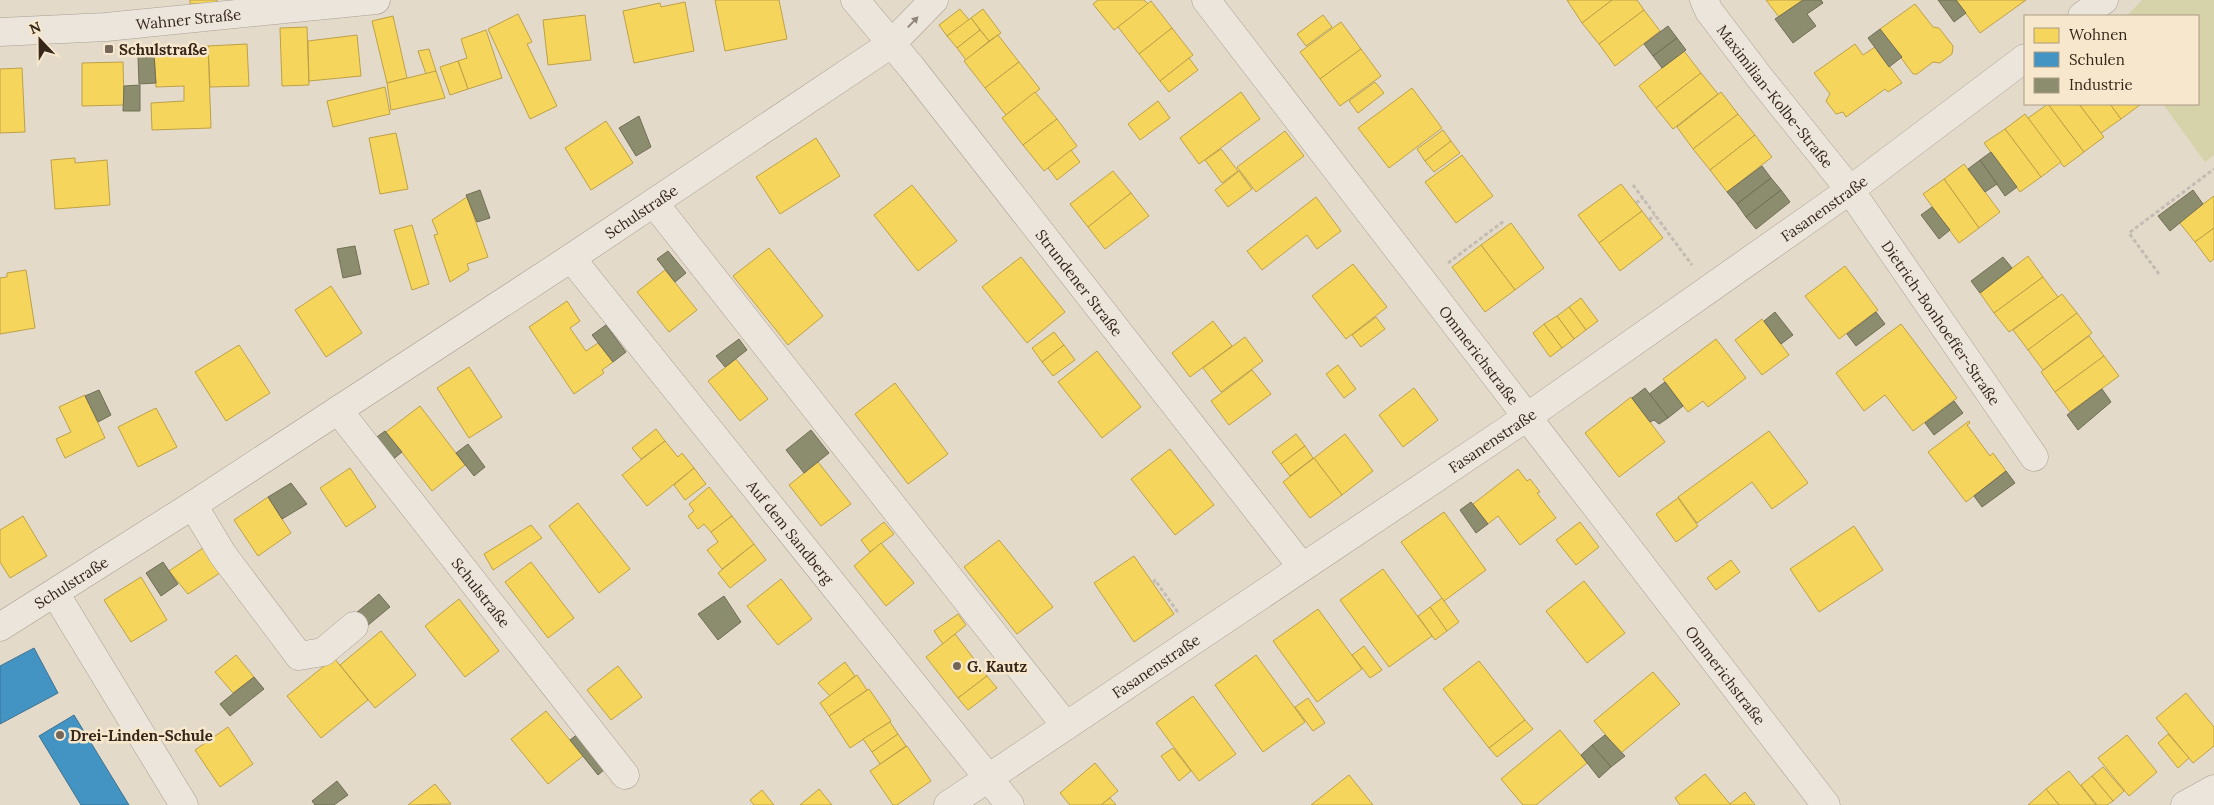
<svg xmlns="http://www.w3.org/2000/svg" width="2214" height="805" font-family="Lora,serif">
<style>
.green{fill:#d6d3aa}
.homes{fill:#f6d55c;stroke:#bda148}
.schools{fill:#4393c3;stroke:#3f7391}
.industry{fill:#8c8c6e;stroke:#726e55}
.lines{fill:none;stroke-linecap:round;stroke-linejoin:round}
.minor-casing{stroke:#a89f93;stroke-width:29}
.path{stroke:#c3bcb2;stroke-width:3;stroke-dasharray:4 2.5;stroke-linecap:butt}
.minor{stroke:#ece5db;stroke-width:28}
.oneway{fill:#92867b}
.poi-dot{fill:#746658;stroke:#f7e8cd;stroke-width:2}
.labels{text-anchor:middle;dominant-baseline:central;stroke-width:5;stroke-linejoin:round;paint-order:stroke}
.street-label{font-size:15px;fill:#37271b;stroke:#f7e8cd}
.poi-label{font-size:15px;font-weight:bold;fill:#37271b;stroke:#f7e8cd;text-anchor:start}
</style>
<rect width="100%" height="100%" fill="#e4dac9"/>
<path class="green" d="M2142,0h72v155l-9,7 -42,-58h35v-88h-71z"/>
<g class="homes">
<rect x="190" y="0" width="27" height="4"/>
<path d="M715,0h64l8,39 -62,12z"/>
<path d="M1098,0h46l4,4 -34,26 -21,-26z"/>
<path d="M1567,0h45l-30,23z"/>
<path d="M1612,0h25l7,10 -45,34 -17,-21z"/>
<path d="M1766,0h37l-24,17z"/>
<path d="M1956,0h70l-46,33z"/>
<path d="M1151,1l21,27 -33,26 -21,-27z"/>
<path d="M685,2l9,49 -60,12 -11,-52 37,-8 1,4z"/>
<path d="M1915,4l18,23 6,1 14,18 -1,8 -12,9 -7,-1 -16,12h-4l-33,-45z"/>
<path d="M960,9l9,11 -22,16 -8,-11z"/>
<path d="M983,9l18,24 -12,8 -18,-23z"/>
<path d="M1644,10l16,21 -45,35 -16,-22z"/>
<path d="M518,14l14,28 -5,2 30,62 -27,13 -42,-90z"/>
<path d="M585,15l6,45 -43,5 -5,-45z"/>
<path d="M1323,15l9,12 -26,19 -9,-12z"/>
<path d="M393,16l14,62 -20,5 -15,-62z"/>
<path d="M971,18l9,12 -23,18 -10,-12z"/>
<path d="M1341,22l20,27 -41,30 -20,-27z"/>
<path d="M307,27l2,58 -27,1 -2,-58z"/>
<path d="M1172,28l21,27 -33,26 -21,-27z"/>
<path d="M486,30l16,48 -34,11 -10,-28 9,-3 -6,-19z"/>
<path d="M980,30l9,11 -23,19 -9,-12z"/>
<path d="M357,35l4,41 -52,5 -1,-40z"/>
<path d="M998,35l21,27 -34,26 -21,-27z"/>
<path d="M247,44l2,42 -39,1 -2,-41z"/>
<path d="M1855,44l8,11 12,-8 27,36 -14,9 -3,-3 -39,28 -3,-5 -7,2 -10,-13 4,-7 -16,-21z"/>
<path d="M208,46l3,82 -59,2 -1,-27 33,-2v-15l-28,1 -2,-38z"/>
<path d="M429,49l7,22 -10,3 -8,-23z"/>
<path d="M1361,49l20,27 -41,30 -20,-27z"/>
<path d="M1684,51l17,22 -45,35 -17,-22z"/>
<path d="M1189,58l9,12 -29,22 -9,-11z"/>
<path d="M458,61l10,28 -18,6 -10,-28z"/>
<path d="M123,62l1,43 -42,1v-43z"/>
<path d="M1019,62l21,27 -34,26 -21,-27z"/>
<path d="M22,68l3,64 -25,1v-64z"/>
<path d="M436,71l9,27 -54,12 -4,-27z"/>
<path d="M1701,73l17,21 -45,35 -17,-21z"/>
<path d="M1375,82l9,11 -26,20 -9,-12z"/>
<path d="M385,87l5,27 -57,13 -6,-26z"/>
<path d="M1412,88l30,40 -53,40 -31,-40z"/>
<path d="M1035,92l22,27 -34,26 -21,-27z"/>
<path d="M1241,92l19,27 -61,45 -19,-26z"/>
<path d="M1721,92l17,22 -45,35 -16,-22z"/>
<path d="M1158,101l12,17 -30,22 -12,-16z"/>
<path d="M2048,104l36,48 -20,15 -36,-49z"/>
<path d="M2048,104h31l25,33 -20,15z"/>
<path d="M2079,104h31l11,15 -20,14z"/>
<path d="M2110,104h31l-20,15z"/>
<path d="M1738,114l17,21 -45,35 -17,-21z"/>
<path d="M2025,114l36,48 -20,15 -36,-48z"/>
<path d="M1057,119l20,27 -33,25 -21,-26z"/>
<path d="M606,121l27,42 -42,27 -26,-42z"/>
<path d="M2005,129l36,48 -21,15 -36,-49z"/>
<path d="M1443,130l8,11 -26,20 -8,-12z"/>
<path d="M1285,131l19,25 -48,36 -19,-25z"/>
<path d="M396,133l12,56 -28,5 -11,-56z"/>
<path d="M1755,135l17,22 -45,35 -17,-22z"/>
<path d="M816,138l24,38 -60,38 -24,-37z"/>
<path d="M1451,141l9,12 -26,19 -9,-11z"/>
<path d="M1221,149l17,22 -16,12 -17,-23z"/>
<path d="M1071,150l9,12 -23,18 -9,-12z"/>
<path d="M1462,155l31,41 -37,27 -31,-41z"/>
<path d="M75,158v5l32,-3 3,45 -55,4 -4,-49z"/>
<path d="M1964,164l36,48 -21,16 -35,-49z"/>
<path d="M1113,171l18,22 -43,34 -18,-23z"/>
<path d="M1239,171l13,18 -24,18 -13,-17z"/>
<path d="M1944,179l35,49 -20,15 -36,-49z"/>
<path d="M1621,184l21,27 -43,32 -21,-28z"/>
<path d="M912,185l45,56 -39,30 -44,-56z"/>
<path d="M1131,193l18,23 -44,33 -17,-22z"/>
<path d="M2214,196v32l-19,14 -16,-20z"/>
<path d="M467,197l21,60 -21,7 2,6 -19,12 -16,-47 4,-1 -6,-14z"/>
<path d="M1316,197l25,34 -24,18 -10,-14 -45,35 -15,-19z"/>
<path d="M1642,211l21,27 -43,33 -21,-28z"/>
<path d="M1511,223l33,45 -29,22 -34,-45z"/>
<path d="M412,225l17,59 -17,6 -18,-60z"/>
<path d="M2214,228v31l-4,3 -15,-20z"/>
<path d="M1481,245l34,45 -30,22 -33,-45z"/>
<path d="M769,248l54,68 -35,29 -55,-69z"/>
<path d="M2028,256l15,21 -49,36 -14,-20z"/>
<path d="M1021,257l44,55 -38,31 -45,-56z"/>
<path d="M1353,264l34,43 -41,32 -34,-43z"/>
<path d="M1845,266l33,44 -39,29 -34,-43z"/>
<path d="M26,270l9,58 -35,6v-56l7,-1v-4z"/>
<path d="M665,270l32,40 -28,22 -32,-40z"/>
<path d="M2043,277l15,20 -49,35 -15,-19z"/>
<path d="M331,286l31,47 -36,24 -31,-47z"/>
<path d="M2062,294l15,19 -49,37 -15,-20z"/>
<path d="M1581,298l17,23 -12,9 -17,-23z"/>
<path d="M567,301l13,20 -10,7 16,23 12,-8 15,19 -11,8 2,3 -30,21 -45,-67z"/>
<path d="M1569,307l17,23 -12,9 -17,-23z"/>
<path d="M2077,313l15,20 -49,37 -15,-20z"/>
<path d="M1557,316l17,23 -12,9 -18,-24z"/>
<path d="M1376,317l9,12 -24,18 -9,-12z"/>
<path d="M1762,319l27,36 -27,20 -27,-35z"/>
<path d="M1213,321l19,25 -42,31 -18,-24z"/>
<path d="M1544,324l18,24 -12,9 -17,-24z"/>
<path d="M1901,324l56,74 -44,33 -28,-36 -21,16 -28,-38z"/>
<path d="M1054,332l10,13 -22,17 -10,-14z"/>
<path d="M2089,336l15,20 -49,36 -14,-20z"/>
<path d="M1245,337l18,24 -42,31 -18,-24z"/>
<path d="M1716,339l30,39 -38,29 -5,-6 -15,11 -25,-33z"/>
<path d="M239,345l31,48 -44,28 -31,-49z"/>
<path d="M1064,345l11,15 -22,16 -11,-14z"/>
<path d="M1097,351l44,56 -39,31 -44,-56z"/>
<path d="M2104,356l15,20 -49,36 -15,-20z"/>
<path d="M736,359l32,40 -28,22 -32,-40z"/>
<path d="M1338,365l18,24 -12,9 -18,-24z"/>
<path d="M469,367l33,50 -33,21 -32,-50z"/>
<path d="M1252,370l19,24 -42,31 -18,-24z"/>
<path d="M895,383l53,71 -40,30 -53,-70z"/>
<path d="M1414,388l24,32 -35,27 -24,-32z"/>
<path d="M85,395l20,43 -40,20 -9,-19 15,-7 -12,-25z"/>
<path d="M1631,397l34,45 -46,35 -34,-44z"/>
<path d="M420,406l45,59 -33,26 -46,-59z"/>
<path d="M156,408l21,39 -39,20 -20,-40z"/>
<path d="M1969,421l1,2 -3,2 23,31 3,-3 13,18 -40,31 -38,-50z"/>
<path d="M656,429l9,12 -24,18 -9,-11z"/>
<path d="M1769,431l39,52 -36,26 -20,-27 -55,41 -19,-26z"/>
<path d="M1296,434l9,12 -24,18 -9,-12z"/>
<path d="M1345,434l28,37 -31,24 -28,-37z"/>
<path d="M665,441l13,16 4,-4 12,15 -47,38 -25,-31z"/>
<path d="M1305,446l8,12 -23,18 -9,-12z"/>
<path d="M1170,449l44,56 -39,30 -44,-56z"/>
<path d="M1314,458l28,37 -32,23 -27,-36z"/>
<path d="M818,462l33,42 -30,22 -32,-41z"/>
<path d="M350,468l26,39 -30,20 -26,-39z"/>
<path d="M694,468l12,16 -21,16 -11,-15z"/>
<path d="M1518,469l9,12 3,-2 10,13 -3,1 19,25 -36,27 -22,-29 -10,8 -15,-20z"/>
<path d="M709,487l23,29 -21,16 -7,-8 -6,5 -10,-13 6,-5 -5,-7z"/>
<path d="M268,497l23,36 -33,23 -24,-36z"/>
<path d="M1678,498l20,28 -22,16 -20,-28z"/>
<path d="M578,503l52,66 -31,24 -50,-67z"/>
<path d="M1444,512l42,58 -42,31 -43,-59z"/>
<path d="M23,516l24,40 -37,22 -10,-16v-32z"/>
<path d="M732,516l22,28 -32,25 -15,-19 11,-8 -7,-10z"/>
<path d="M884,522l10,12 -24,18 -9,-12z"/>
<path d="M1580,522l19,25 -23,18 -20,-25z"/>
<path d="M531,525l11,13 -49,32 -9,-16z"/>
<path d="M1854,526l29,44 -64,42 -29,-43z"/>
<path d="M999,540l54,67 -36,27 -53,-67z"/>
<path d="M881,543l33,40 -28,23 -32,-40z"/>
<path d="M209,544l17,25 -38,25 -19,-23z"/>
<path d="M754,544l12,16 -36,28 -12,-15z"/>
<path d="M1134,556l40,58 -40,28 -40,-59z"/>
<path d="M1731,560l9,12 -24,18 -9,-12z"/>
<path d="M531,562l43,56 -26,20 -43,-56z"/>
<path d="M1383,569l49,67 -43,31 -49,-67z"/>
<path d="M141,577l26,43 -36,22 -27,-42z"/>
<path d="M781,579l31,40 -34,26 -31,-39z"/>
<path d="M1584,581l41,52 -38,30 -41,-52z"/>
<path d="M1442,598l17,24 -12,9 -17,-24z"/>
<path d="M459,599l40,52 -34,26 -40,-51z"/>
<path d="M1430,607l17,24 -12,9 -17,-24z"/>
<path d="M1318,609l44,60 -45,33 -44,-61z"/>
<path d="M958,614l8,11 -23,19 -9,-13z"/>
<path d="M381,631l35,44 -41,33 -35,-43z"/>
<path d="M955,634l32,42 -29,22 -32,-41z"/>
<path d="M1364,646l18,24 -12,8 -18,-23z"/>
<path d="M236,655l18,22 -21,16 -18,-21z"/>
<path d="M1256,655l49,67 -42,30 -48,-67z"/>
<path d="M334,658l34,42 -47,38 -34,-42z"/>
<path d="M1479,661l46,59 -36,28 -46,-59z"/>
<path d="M845,662l10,14 -25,20 -12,-13z"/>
<path d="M618,666l24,31 -31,23 -24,-30z"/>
<path d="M1653,672l27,32 -59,49 -27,-32z"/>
<path d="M857,675l10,15 -38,26 -9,-13z"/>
<path d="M987,676l10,12 -29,22 -10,-12z"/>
<path d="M869,689l22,32 -41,27 -21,-32z"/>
<path d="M2186,693l28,34v19l-21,17 -37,-45z"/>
<path d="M1193,696l43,58 -37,27 -43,-58z"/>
<path d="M1308,698l17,25 -12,8 -18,-24z"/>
<path d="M546,711l37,45 -35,28 -37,-45z"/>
<path d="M1525,720l8,9 -36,28 -8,-9z"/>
<path d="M890,722l8,12 -26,18 -9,-13z"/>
<path d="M228,727l25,37 -33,23 -25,-37z"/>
<path d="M1560,730l27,33 -51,42h-13l-22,-26z"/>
<path d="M898,734l8,12 -26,18 -8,-12z"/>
<path d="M2168,734l21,24 -11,10 -20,-25z"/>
<path d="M2127,735l30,37 -28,24 -31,-38z"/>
<path d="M907,746l24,35 -34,24h-4l-23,-34z"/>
<path d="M1173,748l18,23 -12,10 -18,-25z"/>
<path d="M1095,763l23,28 -17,14h-31l-10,-12z"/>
<path d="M2103,767l21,24 -11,10 -21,-25z"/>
<path d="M2069,771l27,34h-37l-13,-16z"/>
<path d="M1705,774l25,30 15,-12 10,13h-75l-5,-7z"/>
<path d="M1349,775l24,30h-62z"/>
<path d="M2092,776l21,25 -6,4h-10l-16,-20z"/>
<path d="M435,784l16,20 -43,1z"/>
<path d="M819,789l13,16h-32z"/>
<path d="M2046,789l13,16h-31z"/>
<path d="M762,790l12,15h-20l-4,-5z"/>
<path d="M1110,798l6,7h-15z"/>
</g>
<g class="schools">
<path d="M34,648l24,45 -58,31v-58z"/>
<path d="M74,715l55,90h-48l-42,-69z"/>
</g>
<g class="industry">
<path d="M1803,0h18l2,3 -16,11 9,12 -23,17 -18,-24z"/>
<path d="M1938,0h18l10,13 -12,9z"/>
<path d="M1668,26l9,12 -24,18 -9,-12z"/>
<path d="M1880,29l22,28 -13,10 -21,-29z"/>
<path d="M1677,38l9,12 -24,18 -9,-12z"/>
<path d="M154,55l2,28 -17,1 -1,-28z"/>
<path d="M140,85v26h-17l1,-25z"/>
<path d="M639,116l12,31 -15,9 -17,-28z"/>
<path d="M1991,152l26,35 -12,9 -25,-36z"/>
<path d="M1980,160l17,24 -12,8 -17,-23z"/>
<path d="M1762,166l9,12 -34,26 -10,-12z"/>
<path d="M1771,178l10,12 -35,27 -9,-13z"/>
<path d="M480,190l10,28 -13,4 -11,-27z"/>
<path d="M1781,190l9,12 -34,27 -10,-12z"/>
<path d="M2193,190l10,14 -33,27 -12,-15z"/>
<path d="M1932,207l18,23 -11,9 -18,-24z"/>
<path d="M355,246l6,28 -18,4 -6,-29z"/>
<path d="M668,251l18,22 -11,9 -18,-23z"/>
<path d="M2003,257l9,11 -32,25 -9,-12z"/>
<path d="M1775,312l18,23 -12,9 -17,-23z"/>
<path d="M1876,312l9,12 -29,22 -9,-12z"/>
<path d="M606,325l20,27 -13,10 -21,-27z"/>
<path d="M739,339l8,11 -22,17 -9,-11z"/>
<path d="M1665,382l18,24 -15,12 -19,-24z"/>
<path d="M1645,388l23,30 -9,6 -5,-4 -4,2 -18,-24z"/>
<path d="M2102,389l9,13 -33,28 -11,-15z"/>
<path d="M99,390l12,25 -13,7 -13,-26z"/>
<path d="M1954,401l9,12 -29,22 -9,-12z"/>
<path d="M811,430l18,23 -25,20 -18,-23z"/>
<path d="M385,431l17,21 -11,9 -17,-22z"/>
<path d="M468,444l17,23 -11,9 -18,-23z"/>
<path d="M2006,471l9,12 -33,24 -8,-11z"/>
<path d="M291,483l16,21 -25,15 -14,-22z"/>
<path d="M1471,502l17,22 -12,9 -16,-23z"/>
<path d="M163,562l15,22 -17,12 -15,-23z"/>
<path d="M379,594l11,13 -23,19 -11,-13z"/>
<path d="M724,596l17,26 -23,18 -20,-26z"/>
<path d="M254,677l10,12 -34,27 -10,-12z"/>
<path d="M583,730l28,34 -13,11 -28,-35z"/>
<path d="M1605,735l20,21 -14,11 -19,-22z"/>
<path d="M1592,745l19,22 -12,11 -18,-23z"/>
<path d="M337,781l11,14 -14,10h-19l-3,-4z"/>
</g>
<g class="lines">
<defs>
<g id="minor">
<path id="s1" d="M855,0l57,68 390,499"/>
<path id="s2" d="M1206,0l620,805"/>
<path id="s3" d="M1704,0l5,11 51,67 90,112 184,267"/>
<path d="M2082,16l22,-16"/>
<path id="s4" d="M0,32l106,-5 270,-27"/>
<path d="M654,203l412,523"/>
<path id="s5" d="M571,258l439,547"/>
<path id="s6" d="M338,410l287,365"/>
<path d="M193,505l30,50 76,101 24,-4 31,-26"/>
<path d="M55,593l129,212"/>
<path id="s7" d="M0,627l193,-122 378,-247 320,-214 43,-44"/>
<path id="s8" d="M948,805l579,-388 323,-227 175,-132"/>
<path d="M2185,805l29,-16"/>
</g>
</defs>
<use href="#minor" class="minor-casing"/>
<g class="path">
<path d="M1633,185l59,80"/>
<path d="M1636,203l7,-5"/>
<path d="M1649,220l6,-5"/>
<path d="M1448,263l56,-42"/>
<path d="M2159,274l-30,-41 85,-64"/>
<path d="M1153,583l2,-3 24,34"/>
</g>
<use href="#minor" class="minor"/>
</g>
<defs><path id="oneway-solid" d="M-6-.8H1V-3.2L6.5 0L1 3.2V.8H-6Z" transform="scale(1.25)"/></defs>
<use class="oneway" href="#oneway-solid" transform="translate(913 22) rotate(-46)"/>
<g class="poi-dot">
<rect x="104" y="44" width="10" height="10" rx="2.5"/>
<circle cx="957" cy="666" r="5"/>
<circle cx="60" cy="735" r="5"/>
</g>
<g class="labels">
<g class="street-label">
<text stroke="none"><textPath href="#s4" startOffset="189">Wahner Straße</textPath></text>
<text stroke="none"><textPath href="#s3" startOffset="120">Maximilian-Kolbe-Straße</textPath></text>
<text stroke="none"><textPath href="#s8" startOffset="1060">Fasanenstraße</textPath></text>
<text stroke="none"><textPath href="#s7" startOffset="764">Schulstraße</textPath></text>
<text stroke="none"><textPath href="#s1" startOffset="361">Strundener Straße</textPath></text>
<text stroke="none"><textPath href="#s3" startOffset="401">Dietrich-Bonhoeffer-Straße</textPath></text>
<text stroke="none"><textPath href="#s2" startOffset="448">Ommerichstraße</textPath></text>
<text stroke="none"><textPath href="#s8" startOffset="655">Fasanenstraße</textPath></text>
<text stroke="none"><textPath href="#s5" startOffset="351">Auf dem Sandberg</textPath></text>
<text stroke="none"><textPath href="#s7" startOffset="84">Schulstraße</textPath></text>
<text stroke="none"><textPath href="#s6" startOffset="232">Schulstraße</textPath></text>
<text stroke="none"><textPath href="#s8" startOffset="250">Fasanenstraße</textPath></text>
<text stroke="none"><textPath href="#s2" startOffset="852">Ommerichstraße</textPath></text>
</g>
<g class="poi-label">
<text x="119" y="49">Schulstraße</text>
<text x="967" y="666">G. Kautz</text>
<text x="70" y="735">Drei-Linden-Schule</text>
</g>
</g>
<rect x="2024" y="15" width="175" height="90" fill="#f7e8cd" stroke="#aa9b86"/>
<rect x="2034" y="28" width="25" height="15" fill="#f6d55c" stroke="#aa9b86"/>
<text x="2069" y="40" font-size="15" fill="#37271b">Wohnen</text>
<rect x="2034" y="52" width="25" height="15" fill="#4393c3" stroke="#aa9b86"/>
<text x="2069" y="65" font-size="15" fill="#37271b">Schulen</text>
<rect x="2034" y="78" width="25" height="15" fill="#8c8c6e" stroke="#aa9b86"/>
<text x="2069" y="90" font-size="15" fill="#37271b">Industrie</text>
<g transform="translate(40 40) rotate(338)" stroke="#f7e8cd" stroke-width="4" paint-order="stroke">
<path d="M0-4L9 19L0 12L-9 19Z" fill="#37271b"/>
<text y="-8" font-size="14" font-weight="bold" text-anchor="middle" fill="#37271b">N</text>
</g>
</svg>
